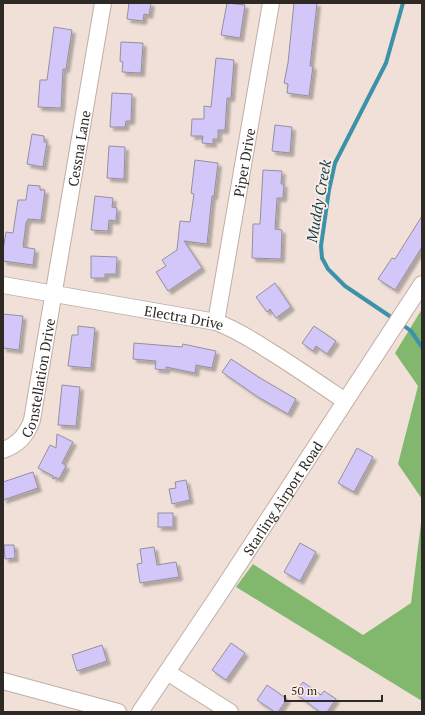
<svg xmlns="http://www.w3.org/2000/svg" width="425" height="715" font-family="'PT Serif',serif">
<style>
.forest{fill:#82b86e}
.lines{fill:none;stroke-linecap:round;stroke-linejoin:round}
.stream{stroke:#3c92a9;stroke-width:4}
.building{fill:#d3c7f9;stroke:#93909e;filter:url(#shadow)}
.minor-casing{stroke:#bfafa7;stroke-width:18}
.minor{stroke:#fff;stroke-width:16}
.labels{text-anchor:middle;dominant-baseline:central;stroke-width:3.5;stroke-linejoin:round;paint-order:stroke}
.street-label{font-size:14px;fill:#2f2926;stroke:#feede5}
.water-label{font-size:15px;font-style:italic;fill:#0f4553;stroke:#feede5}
</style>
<defs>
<filter id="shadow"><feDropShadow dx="3.5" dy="3.5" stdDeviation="1" flood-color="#0004"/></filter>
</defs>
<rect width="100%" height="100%" fill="#f0e0d8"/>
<g class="forest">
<path d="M422,309v190l-24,-35 20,-78 -23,-33z"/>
<path d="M422,515v186l-186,-114 17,-23 110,71 48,-32z"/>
</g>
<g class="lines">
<g class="stream">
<path d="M394,319l-49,-33 -17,-17 -6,-11 -1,-12 8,-56 6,-27 51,-100 17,-60"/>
<path d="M400,323l11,8 11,16"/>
</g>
</g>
<g class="building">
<path d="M129,3h22l-2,12 -5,-1 -1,7 -16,-2z"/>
<path d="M227,3l18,2 -5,33 -19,-3z"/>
<path d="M294,3h23l-7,63h3l-4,30 -22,-3 1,-9 -4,-1 4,-20z"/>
<path d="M54,27l18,3 -6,39h-3l-2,39 -23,-1 2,-27h7z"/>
<path d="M121,42l22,1 -2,30 -19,-1 1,-10 -3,-1z"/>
<path d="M216,58l18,2 -3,38h-4l-2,32h-7v9h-5v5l-11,-1 1,-7h-12l1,-17h12v-13l7,1z"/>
<path d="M112,93l20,1 -1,27h-5l-1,6h-15z"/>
<path d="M275,125l17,2 -2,26 -18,-2z"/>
<path d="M32,134l12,2v6h3l-4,25 -16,-3z"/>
<path d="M109,146l16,1 -1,32 -17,-1z"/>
<path d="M195,160l23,3 -4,33h-2l-5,48 -23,-3 18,27 -34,23 -12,-19 10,-6 -4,-6 15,-10 3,-29 10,1 4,-28 -3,-1z"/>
<path d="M263,170l19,1 -1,13h3l-1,14h-6l-2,31 7,1 -1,29 -29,-1 1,-34h7z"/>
<path d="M28,185l12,1v4h5l-4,30 -13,-1 -2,4 -3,24 12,2 -2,16 -30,-4v-11l3,-18 7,1 5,-33h8z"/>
<path d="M95,196l18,2 -1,9 5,1 -1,13 -7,-1 -1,11 -17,-1z"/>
<path d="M422,216v31l-27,43 -17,-11 14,-21 3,1z"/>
<path d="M91,256l26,1 -1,17h-11v4h-14z"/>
<path d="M275,283l16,24 -15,11 -6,-9 -3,3 -11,-15z"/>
<path d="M3,314l20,2 -4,34 -16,-2z"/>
<path d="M78,326l17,2 -4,40 -23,-2 4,-31h6z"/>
<path d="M314,326l22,15 -9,13 -11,-8 -3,5 -11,-8z"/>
<path d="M134,343l48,4 1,-3 33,7 -4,17 -16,-3 -1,8 -29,-6v3l-11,-1 1,-8 -23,-2z"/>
<path d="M231,359l29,19 36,21 -8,15 -30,-17 -36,-25z"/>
<path d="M62,385l18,2 -4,39 -18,-1z"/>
<path d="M57,434l16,8 -11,21 4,3 -7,13 -4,-2 -2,2v-3l-15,-8 12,-23 6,3z"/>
<path d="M357,448l16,9 -19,35 -16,-9z"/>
<path d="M33,472l5,16 -35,12v-18z"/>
<path d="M186,480l4,20 -18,4 -3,-15 7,-1 -1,-6z"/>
<rect x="158" y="513" width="15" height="14"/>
<path d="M300,543l16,9 -16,29 -16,-9z"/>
<path d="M4,545h10l1,13 -10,1z"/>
<path d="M154,547l3,18 19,-3 3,15 -39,6 -3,-19 5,-1 -2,-14z"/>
<path d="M231,643l14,10 -19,27 -14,-10z"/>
<path d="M102,645l5,16 -30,10 -5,-16z"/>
<path d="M303,682l18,13 3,-4 12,8 -9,13h-7l-25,-19z"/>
<path d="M267,685l20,14 -9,13h-3l-18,-12z"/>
</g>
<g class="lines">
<defs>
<g id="minor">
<path id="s1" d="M3,285l213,37c19,7 35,17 52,28 26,16 52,34 77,51"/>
<path id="s2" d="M216,322l55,-319"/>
<path id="s3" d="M3,450c15,-5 24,-15 29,-30l71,-417"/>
<path d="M167,672l63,40"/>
<path d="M3,681l115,31"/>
<path id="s4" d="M140,712l80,-119 202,-309"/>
</g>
</defs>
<use href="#minor" class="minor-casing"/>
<use href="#minor" class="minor"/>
</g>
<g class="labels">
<g class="street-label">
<text stroke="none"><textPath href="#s3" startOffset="319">Cessna Lane</textPath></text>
<text stroke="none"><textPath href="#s2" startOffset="162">Piper Drive</textPath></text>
<text stroke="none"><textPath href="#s1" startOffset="184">Electra Drive</textPath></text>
<text stroke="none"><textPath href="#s3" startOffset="86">Constellation Drive</textPath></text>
<text stroke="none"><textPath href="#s4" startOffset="257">Starling Airport Road</textPath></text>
</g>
<g class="water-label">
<text transform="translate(318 201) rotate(-80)">Muddy Creek</text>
</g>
</g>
<rect width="425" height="715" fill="none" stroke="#2f2926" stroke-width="8"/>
<path d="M285 695v6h97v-6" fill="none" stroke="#2f2926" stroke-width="2"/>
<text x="291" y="695" font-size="12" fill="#2f2926" stroke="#feede5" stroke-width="3" paint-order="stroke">50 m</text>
</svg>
